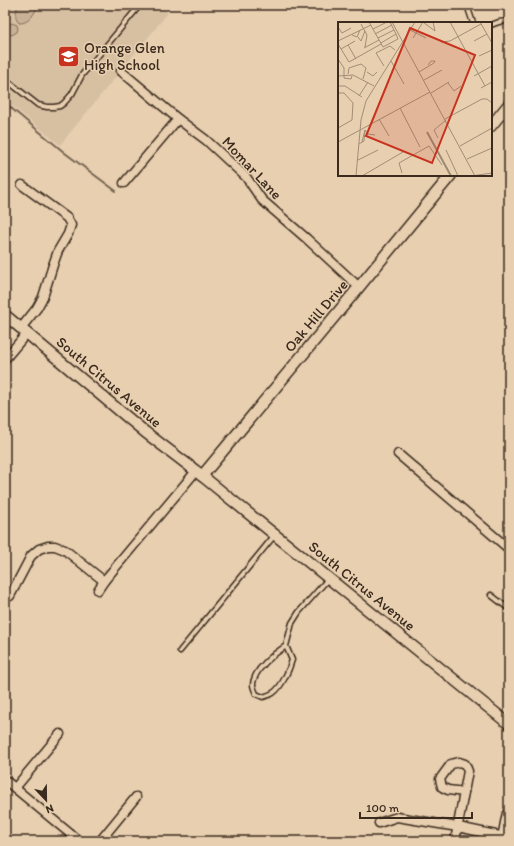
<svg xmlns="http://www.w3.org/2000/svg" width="514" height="846" font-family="Itim,sans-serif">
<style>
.built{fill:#d7c0a2}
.green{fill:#c8b196;stroke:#826e5a}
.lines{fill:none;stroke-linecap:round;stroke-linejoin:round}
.stream{stroke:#766451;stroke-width:2}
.service-casing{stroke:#3b2a1e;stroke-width:7}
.minor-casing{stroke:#3b2a1e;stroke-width:11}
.tertiary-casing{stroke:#3b2a1e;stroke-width:13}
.primary-casing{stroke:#3b2a1e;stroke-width:16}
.service{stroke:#e7cfb0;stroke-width:4}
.minor{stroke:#e7cfb0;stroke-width:8}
.tertiary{stroke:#e7cfb0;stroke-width:10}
.primary{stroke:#e7cfb0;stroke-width:13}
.labels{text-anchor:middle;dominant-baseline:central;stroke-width:3;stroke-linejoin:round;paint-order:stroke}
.poi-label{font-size:15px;fill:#3b2a1e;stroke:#e7cfb0;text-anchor:start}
.street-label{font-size:15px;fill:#3b2a1e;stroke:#e7cfb0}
.inset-river{fill:none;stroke:#9e8a73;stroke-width:2}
.inset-road{fill:none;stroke:#a28d76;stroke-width:1}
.view{fill:#c8321e;fill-opacity:0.15;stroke:#c8321e;stroke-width:2}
.inset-edge{fill:none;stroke:#3b2a1e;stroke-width:2}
</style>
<rect width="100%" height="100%" fill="#e7cfb0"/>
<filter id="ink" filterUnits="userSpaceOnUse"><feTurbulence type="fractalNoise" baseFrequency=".025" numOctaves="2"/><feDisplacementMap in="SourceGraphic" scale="8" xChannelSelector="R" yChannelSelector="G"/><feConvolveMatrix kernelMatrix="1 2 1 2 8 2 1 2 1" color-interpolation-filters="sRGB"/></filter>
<g filter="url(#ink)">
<path class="built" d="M5,5h154l9,8 -108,132 -55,-45z"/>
<g class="green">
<path d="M18,5h20c-3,8 -9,19 -19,18 -5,-5 -3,-12 -1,-18z"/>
<path d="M12,23l5,2 1,4 -1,3 -5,3 -5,-2c-2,-4 1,-8 5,-10z"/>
</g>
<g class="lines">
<path class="stream" d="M5,103l60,50 51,38"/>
<defs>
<g id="service">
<path d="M467,5l6,18"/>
<path d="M491,25l8,-3 10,-1"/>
<path d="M5,79l33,26 9,2h7l6,-1 4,-3 8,-9 10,-19 58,-70"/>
<path d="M491,595l18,14"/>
<path d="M286,646l6,14c-3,10 -10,27 -19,33 -3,2 -7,3 -10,4l-7,-3c-1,-3 -3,-7 -3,-9 0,-15 22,-32 33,-39l6,-23 7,-11 29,-33"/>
<path d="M180,651l94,-115"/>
</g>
<g id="minor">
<path d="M121,71l57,48 28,21 40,37 16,23 45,39 52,48"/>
<path d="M124,183l54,-64"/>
<path d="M21,328l16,-20 6,-11 10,-32 5,-14 10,-17 3,-9 -4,-7 -45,-33"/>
<path d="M5,359l22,-26"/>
<path d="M398,454l111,95"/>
<path d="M98,590l6,-9 92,-110"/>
<path d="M10,596l21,-40 8,-7 9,-3h7l10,4 39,31"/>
<path d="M459,762l6,2 3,7 -4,21 -16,-2 -6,-3 -2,-8 11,-15z"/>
<path d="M5,780l74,61"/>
<path d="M15,788l45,-54"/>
<path d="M379,823l18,-6 61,10 47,10"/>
<path d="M100,841l36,-44"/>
<path d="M455,841l9,-49"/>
</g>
<g id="tertiary">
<path d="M491,126l18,-22"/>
<path d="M5,315l140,117 51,39 313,253"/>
<path d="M202,476l157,-189 92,-112"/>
</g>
<path id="primary" d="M504,841l5,-26"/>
</defs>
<use href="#service" class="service-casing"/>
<use href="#minor" class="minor-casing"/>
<use href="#tertiary" class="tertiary-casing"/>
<use href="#primary" class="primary-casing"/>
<use href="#service" class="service"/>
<use href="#minor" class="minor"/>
<use href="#tertiary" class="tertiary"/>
<use href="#primary" class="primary"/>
</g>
</g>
<defs>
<symbol id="school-square" viewBox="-11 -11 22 22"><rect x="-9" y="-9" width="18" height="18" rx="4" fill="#c8321e" stroke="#e7cfb0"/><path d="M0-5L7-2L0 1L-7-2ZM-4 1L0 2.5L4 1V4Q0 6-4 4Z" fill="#fff"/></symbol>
</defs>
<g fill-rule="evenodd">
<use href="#school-square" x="56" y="44" width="25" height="25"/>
</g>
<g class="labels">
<g class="poi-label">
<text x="84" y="48">Orange Glen<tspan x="84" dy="17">High School</tspan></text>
</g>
<g class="street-label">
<text transform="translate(252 168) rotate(47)">Momar Lane</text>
<text transform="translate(316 316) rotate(-50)">Oak Hill Drive</text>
<text transform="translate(109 382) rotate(40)">South Citrus Avenue</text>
<text transform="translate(362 586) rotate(39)">South Citrus Avenue</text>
</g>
</g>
<g transform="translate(338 22)">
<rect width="154" height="154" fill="#e7cfb0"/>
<path class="inset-river" d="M89,110l24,44"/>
<path class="inset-road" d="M31,0l14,25 15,-8 -2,-5M54,0l83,154M85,0l12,9 -2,-9M112,0l35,64M142,0l12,21M23,2l6,11 -2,12M0,5l4,6 9,-5M35,7l14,-7M72,8l16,8M37,12l17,-9M14,13l5,2 3,-7M20,15l3,4 4,-10M40,16l16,-8M75,16l10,-16M0,19l33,-16M136,19l13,-7M103,20l9,-1 31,-17M43,21l15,-9 -6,-12M0,22l11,18 32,-18M10,23l8,14M26,26l15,-8M3,27l14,-8M141,34l13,-6M0,37l6,9v10l7,1 1,-3M53,39l13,23M46,44l-8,-13 14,-7 5,4M29,50l6,4 4,-4M81,50l15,-9 1,-2h-4l-3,4M10,52l1,-6 12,-4 5,4 -3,11M0,54l15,-1 21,11M136,54l18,-10M86,58l18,-10M110,61l6,8 7,-5M0,64h7l17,11M143,66l11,-6M0,71h6l9,10 -1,17 -14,8M93,71l18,-11M21,74l9,-14M62,86l20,39M41,97l10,17M107,97l37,-20h5l5,4M27,108l3,4 7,1M100,116l-4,-8 12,-10M0,120l92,-50M21,122l5,-3 1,-11 -3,12M122,124l32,-18M108,128l12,26M129,137l25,-11M20,138l20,-10M64,151l-3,-10 30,-17 13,19M18,154l5,-56 5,-19 49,-79M24,154l41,-24M133,154l21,-3"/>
<path class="view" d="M72,6l65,27 -43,108 -66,-27z"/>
<rect width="154" height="154" class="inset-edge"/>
</g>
<rect width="514" height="846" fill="none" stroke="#e7cfb0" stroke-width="20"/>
<rect x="10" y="10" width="494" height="826" fill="none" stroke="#3b2a1e" stroke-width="1.5" filter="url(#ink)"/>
<g transform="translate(46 800) rotate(158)" stroke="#e7cfb0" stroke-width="3" paint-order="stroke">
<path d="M0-3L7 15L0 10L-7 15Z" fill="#3b2a1e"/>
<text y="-6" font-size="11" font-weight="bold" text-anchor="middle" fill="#3b2a1e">N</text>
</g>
<path d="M360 812v6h112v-6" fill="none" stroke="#3b2a1e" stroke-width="2"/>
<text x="366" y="812" font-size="12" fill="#3b2a1e" stroke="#e7cfb0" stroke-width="3" paint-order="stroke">100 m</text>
</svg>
